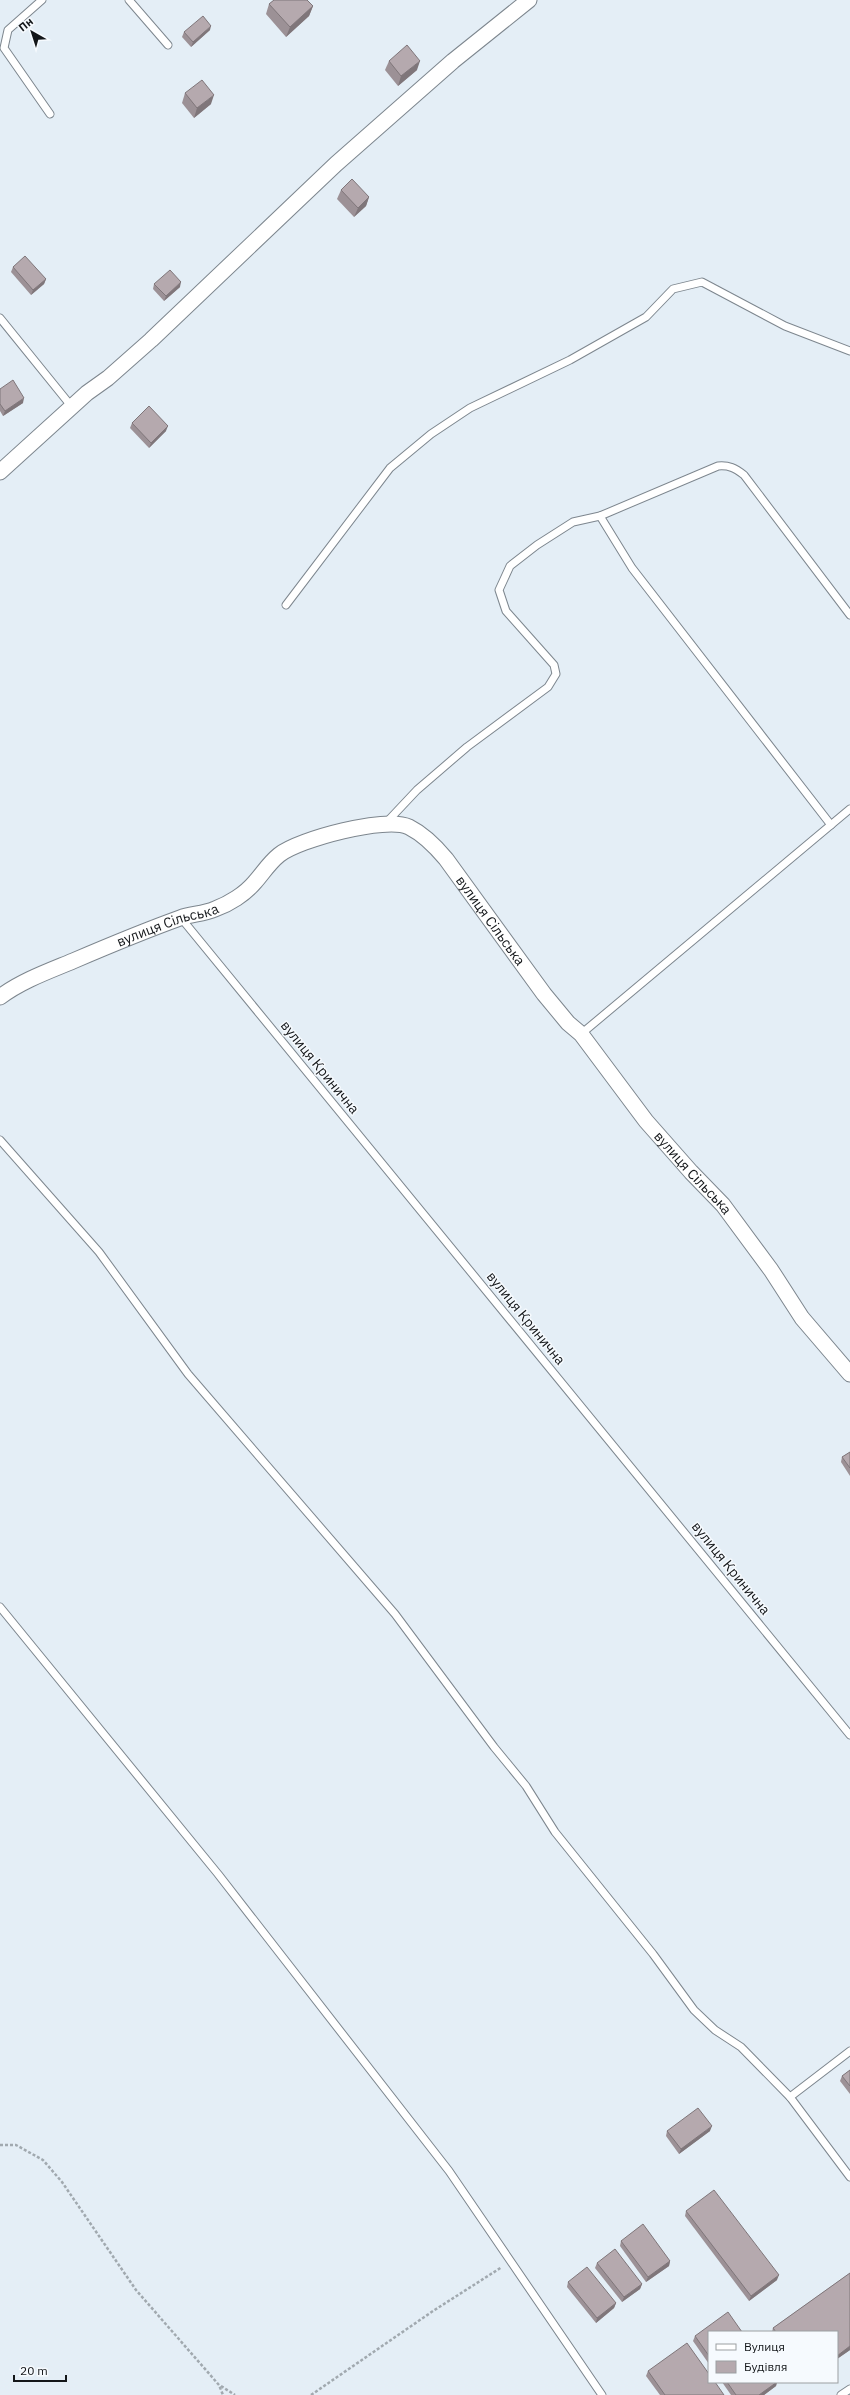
<svg xmlns="http://www.w3.org/2000/svg" width="850" height="2395" font-family="'IBM Plex Sans',sans-serif">
<style>
.lines{fill:none;stroke-linecap:round;stroke-linejoin:round}
.service-casing{stroke:#7d868e;stroke-width:9}
.minor-casing{stroke:#7d868e;stroke-width:17}
.path{stroke:#a1a9af;stroke-width:2.5;stroke-dasharray:3 2;stroke-linecap:butt}
.service{stroke:#fff;stroke-width:7}
.minor{stroke:#fff;stroke-width:15}
.wall{fill:#9c9196}
.shaded-wall{fill:#7f767a}
.building{fill:#b5a9ae;stroke:#7f767a}
.labels{text-anchor:middle;dominant-baseline:central;stroke-width:3;stroke-linejoin:round;paint-order:stroke}
.street-label{font-size:14px;fill:#131619;stroke:#f6fafe}
</style>
<rect width="100%" height="100%" fill="#e4eef6"/>
<g class="lines">
<defs>
<g id="service">
<path d="M42,0l-34,30 -4,18 46,66"/>
<path d="M129,0l39,45"/>
<path d="M0,318l72,89"/>
<path d="M600,516l32,52 199,257"/>
<path d="M286,605l104,-137 41,-34 39,-26 100,-48 76,-43 27,-28 29,-7 83,44 65,25"/>
<path d="M385,824l32,-34 50,-43 81,-60 8,-13 -2,-9 -48,-54 -7,-21 11,-24 27,-21 36,-23 27,-6 118,-50c11,-1 17,2 26,9l106,140"/>
<path d="M181,918l669,817"/>
<path d="M581,1034l269,-225"/>
<path d="M0,1140l99,112 89,122 207,240 99,133 32,39 29,46 98,122 41,56 21,20 26,17 49,50 60,80"/>
<path d="M0,1607l218,267 231,297 153,224"/>
<path d="M790,2097l60,-46"/>
<path d="M841,2395l9,-6"/>
</g>
<g id="minor">
<path d="M0,472l87,-79 21,-15 43,-38 185,-176 117,-103 76,-61"/>
<path id="s1" d="M0,997c21,-16 49,-26 73,-36 35,-15 71,-30 107,-43 11,-4 24,-4 35,-9 14,-5 30,-15 40,-27 8,-9 14,-19 24,-27 20,-16 107,-39 130,-28 14,7 27,20 37,32l98,135 24,29 13,11 65,87 45,51 32,33 48,65 31,48 48,56"/>
</g>
</defs>
<use href="#service" class="service-casing"/>
<use href="#minor" class="minor-casing"/>
<g class="path">
<path d="M0,2145h16l27,15 19,22 74,108 83,95 4,10"/>
<path d="M221,2386l14,9"/>
<path d="M311,2395l122,-84 69,-44"/>
</g>
<use href="#service" class="service"/>
<use href="#minor" class="minor"/>
</g>
<g class="wall">
<path d="M274,0h34v1l5,5 -4,10 -23,21 -20,-23 3,-10z"/>
<path d="M210,30l-19,17 -9,-10 2,-5z"/>
<path d="M389,61l28,9 -19,16 -13,-16z"/>
<path d="M185,93l26,11 -17,14 -12,-15z"/>
<path d="M341,190l28,7 -3,9 -12,11 -17,-18z"/>
<path d="M13,267l33,12 -2,5 -13,11 -20,-23z"/>
<path d="M154,284l26,3 -16,14 -11,-12z"/>
<path d="M0,389l23,14 -20,13 -3,-5z"/>
<path d="M132,423l34,8 -17,17 -19,-20z"/>
<path d="M850,1452v24l-9,-14 1,-5z"/>
<path d="M850,2070v24l-10,-13 2,-5z"/>
<path d="M667,2131h43l-31,23 -13,-18z"/>
<path d="M686,2211l91,69 -28,21 -64,-85z"/>
<path d="M621,2241l49,20 -1,5 -23,16 -26,-36z"/>
<path d="M597,2263l45,21 -2,5 -18,13 -27,-34z"/>
<path d="M850,2273v77l-13,9v-27h-65l1,-4z"/>
<path d="M568,2282l48,21 -2,5 -18,15 -29,-36z"/>
<path d="M709,2332v32l-16,-23 2,-5z"/>
<path d="M648,2371l76,24h-64l-14,-19z"/>
<path d="M722,2382h55l-1,4 -12,9h-33z"/>
</g>
<g class="shaded-wall">
<path d="M313,6l-4,10 -23,21 4,-10z"/>
<path d="M211,26l-1,4 -19,17 2,-5z"/>
<path d="M420,61l-3,9 -19,16 3,-10z"/>
<path d="M214,95l-3,9 -17,14 3,-10z"/>
<path d="M369,197l-3,9 -12,11 4,-9z"/>
<path d="M46,279l-2,5 -13,11 2,-5z"/>
<path d="M181,282l-1,5 -16,14 2,-5z"/>
<path d="M24,398l-1,5 -20,13 2,-5z"/>
<path d="M168,426l-2,5 -17,17 2,-5z"/>
<path d="M712,2126l-2,5 -31,23 2,-5z"/>
<path d="M670,2261l-1,5 -23,16 2,-5z"/>
<path d="M779,2275l-2,5 -28,21 2,-5z"/>
<path d="M642,2284l-2,5 -18,13 2,-5z"/>
<path d="M616,2303l-2,5 -18,15 1,-5z"/>
<path d="M850,2346v4l-13,9v-3z"/>
<path d="M777,2382l-1,4 -12,9h-5z"/>
</g>
<g class="building">
<path d="M274,0h33l6,6 -23,21 -21,-23z"/>
<path d="M203,16l8,10 -18,16 -9,-10z"/>
<path d="M407,45l13,16 -19,15 -12,-15z"/>
<path d="M202,80l12,15 -17,13 -12,-15z"/>
<path d="M352,179l17,18 -11,11 -17,-18z"/>
<path d="M25,256l21,23 -13,11 -20,-23z"/>
<path d="M170,270l11,12 -15,14 -12,-12z"/>
<path d="M13,380l11,18 -19,13 -5,-7v-15z"/>
<path d="M149,406l19,20 -17,17 -19,-20z"/>
<path d="M850,1452v16l-8,-11z"/>
<path d="M850,2070v16l-8,-10z"/>
<path d="M698,2108l14,18 -31,23 -14,-18z"/>
<path d="M714,2190l65,85 -28,21 -65,-85z"/>
<path d="M643,2224l27,37 -22,16 -27,-36z"/>
<path d="M615,2249l27,35 -18,13 -27,-34z"/>
<path d="M587,2267l29,36 -19,15 -29,-36z"/>
<path d="M850,2273v73l-13,10v-24h-61l-3,-4z"/>
<path d="M728,2312l14,20h-33v24l-14,-20z"/>
<path d="M687,2343l22,31v8h6l9,13h-59l-17,-24z"/>
<path d="M727,2382h50l-18,13h-23z"/>
</g>
<g class="labels">
<g class="street-label">
<text stroke="none"><textPath href="#s1" startOffset="579">вулиця Сільська</textPath></text>
<text stroke="none"><textPath href="#s1" startOffset="183">вулиця Сільська</textPath></text>
<text transform="translate(320 1067) rotate(51)">вулиця Кринична</text>
<text stroke="none"><textPath href="#s1" startOffset="903">вулиця Сільська</textPath></text>
<text transform="translate(526 1318) rotate(51)">вулиця Кринична</text>
<text transform="translate(731 1568) rotate(51)">вулиця Кринична</text>
</g>
</g>
<rect x="708" y="2331" width="130" height="52" fill="#f6fafe" stroke="#9b9fa2"/>
<rect x="716" y="2344" width="20" height="6" fill="#ffffff" stroke="#9b9fa2"/>
<text x="744" y="2351" font-size="12" fill="#131619">Вулиця</text>
<rect x="716" y="2361" width="20" height="12" fill="#b5a9ae" stroke="#9b9fa2"/>
<text x="744" y="2371" font-size="12" fill="#131619">Будівля</text>
<g transform="translate(32 32) rotate(321)" stroke="#f6fafe" stroke-width="3" paint-order="stroke">
<path d="M0-3L7 15L0 10L-7 15Z" fill="#131619"/>
<text y="-6" font-size="11" font-weight="bold" text-anchor="middle" fill="#131619">Пн</text>
</g>
<path d="M14 2375v6h52v-6" fill="none" stroke="#131619" stroke-width="2"/>
<text x="20" y="2375" font-size="12" fill="#131619" stroke="#f6fafe" stroke-width="3" paint-order="stroke">20 m</text>
</svg>
